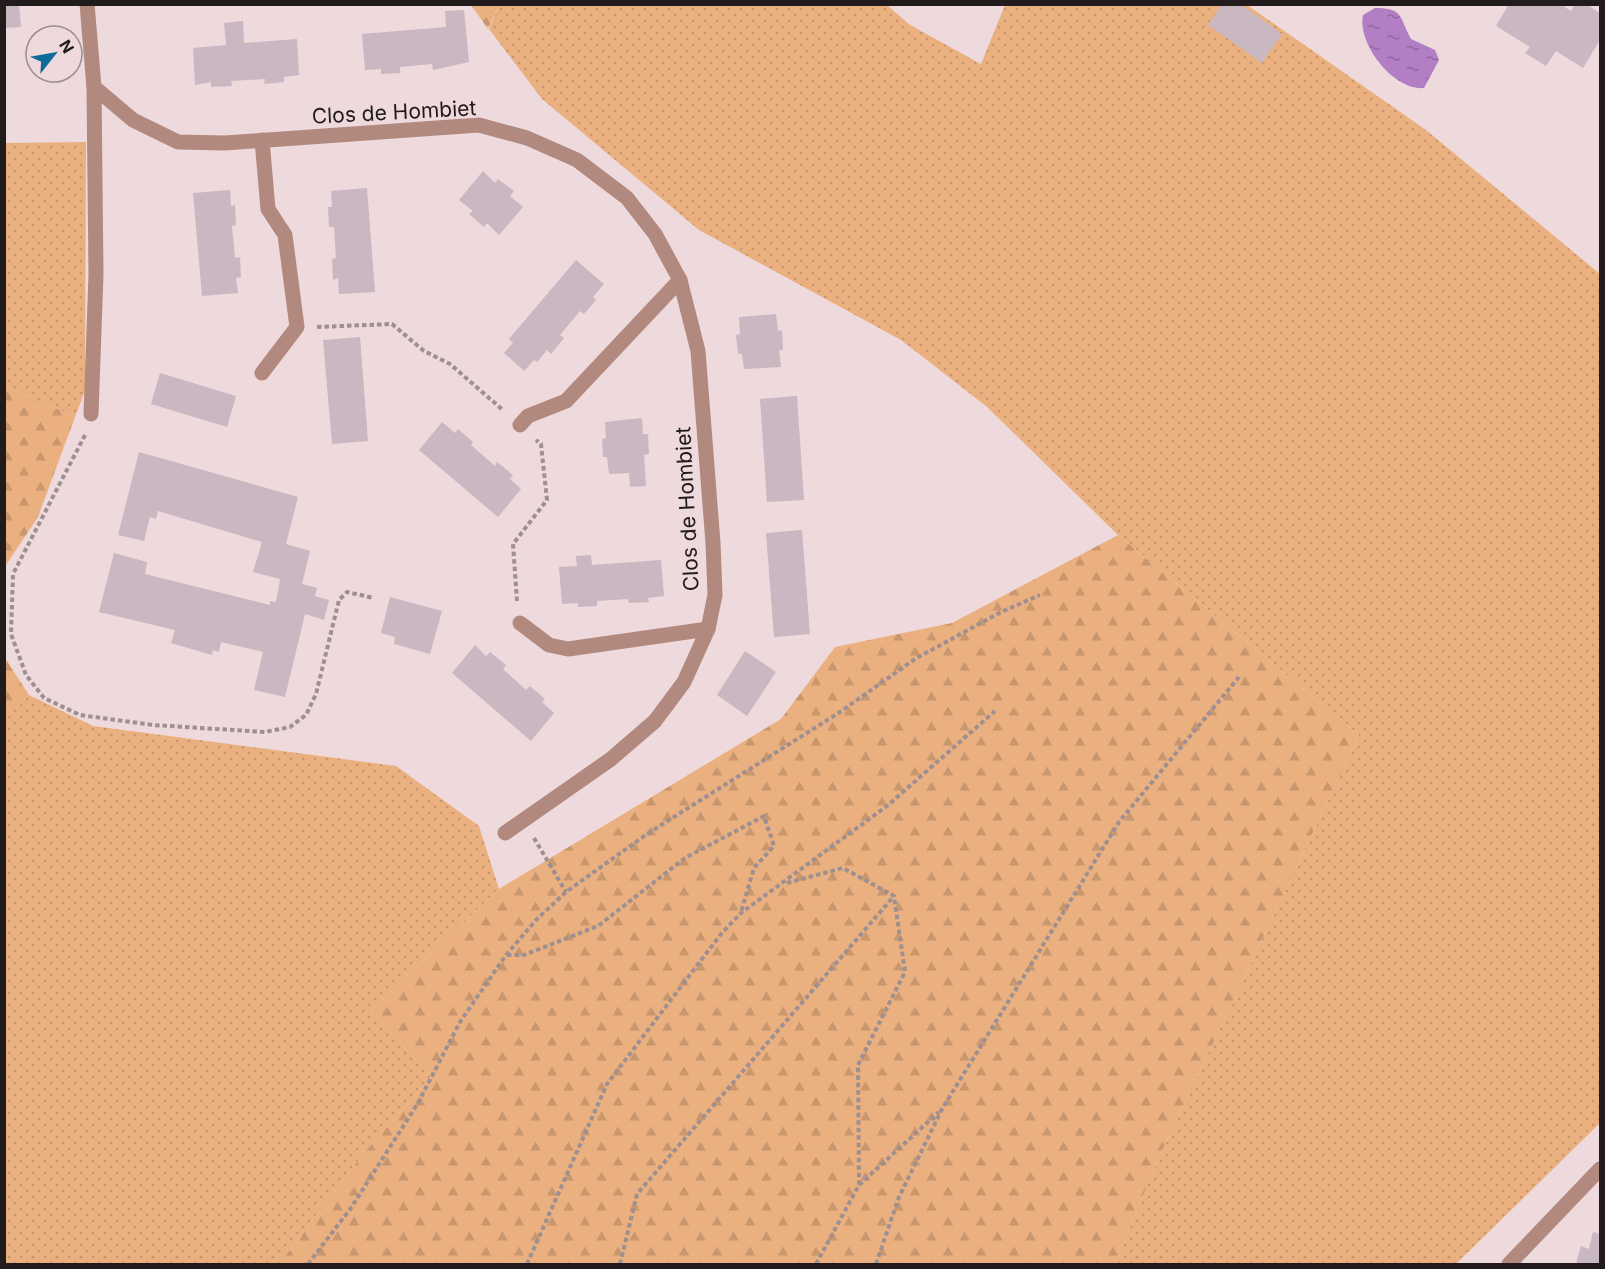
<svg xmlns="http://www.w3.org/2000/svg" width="1605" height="1269" font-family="Inter,sans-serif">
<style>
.grass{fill:url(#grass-dots)}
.forest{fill:url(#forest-firs)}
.water{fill:url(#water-ripples)}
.building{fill:#c9b7c1}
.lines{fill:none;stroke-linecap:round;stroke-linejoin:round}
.path{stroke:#9e8f91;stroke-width:4;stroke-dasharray:4.5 3;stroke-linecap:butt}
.street{stroke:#b1897f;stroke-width:15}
.labels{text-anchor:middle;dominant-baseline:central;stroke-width:4.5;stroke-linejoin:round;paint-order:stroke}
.street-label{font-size:21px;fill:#221b1c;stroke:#eed9dc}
</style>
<defs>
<pattern id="grass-dots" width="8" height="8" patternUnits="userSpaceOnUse" patternTransform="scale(1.5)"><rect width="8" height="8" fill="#ebb07f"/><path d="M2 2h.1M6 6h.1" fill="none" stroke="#c9976d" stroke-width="1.8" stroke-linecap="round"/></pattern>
<pattern id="forest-firs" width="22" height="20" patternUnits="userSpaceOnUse" patternTransform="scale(1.5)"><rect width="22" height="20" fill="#ebb07f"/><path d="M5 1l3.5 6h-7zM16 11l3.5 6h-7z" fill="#c9976d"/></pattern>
<pattern id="water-ripples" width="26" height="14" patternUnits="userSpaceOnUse" patternTransform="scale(1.5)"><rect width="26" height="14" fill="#b27fc5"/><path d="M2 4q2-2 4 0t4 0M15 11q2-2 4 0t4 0" fill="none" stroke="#90679f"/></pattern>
</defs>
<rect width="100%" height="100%" fill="#eed9dc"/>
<g class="grass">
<path d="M499,5h388l23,20 71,39 24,-59h242l179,125 174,144v849l-144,141h-341l44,-107 200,-422 -241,-200 -132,-129 -85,-66 -202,-110 -157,-131 -53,-70z"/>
<path d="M86,142l-1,249 -10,26 -64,-29 -6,-1v-244z"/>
<path d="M29,695l64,31 303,40 83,60 20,63 -128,121 60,67 -68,77 -84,110h-274l-1,-544z"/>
</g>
<g class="forest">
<path d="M471,5h28l-11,24z"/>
<path d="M5,387l6,1 64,29 -37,100 -32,48z"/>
<path d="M1118,535l241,200 -200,422 -44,107h-836l84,-110 68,-77 -60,-67 128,-121 282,-170 54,-72 117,-24z"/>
<path d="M5,658l24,37 -24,25h-1z"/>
</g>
<path class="water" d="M1375,8c29,0 24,9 36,31l24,11 4,10 -15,28c-30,3 -67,-44 -61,-73z"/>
<g class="building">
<path d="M4,4h15l2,23 -17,1z"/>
<path d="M1222,4h18l42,30 -20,29 -54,-38z"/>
<path d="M1509,4h51l11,7 4,-7h11l14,9v27l-17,28 -27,-17 -10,15 -21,-13 5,-6 -34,-21z"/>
<path d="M464,10l5,52 -36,8 -1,-6 -32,3v6l-19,1v-5l-16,1 -3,-36 84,-7 -1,-16z"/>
<path d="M243,21l1,22 53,-4 2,36 -15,2v5l-20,2 1,-5 -34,2 1,5 -21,1v-5l-16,3 -2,-37 33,-3 -2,-22z"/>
<path d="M483,171l12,12 3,-4 16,12 -4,5 13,11 -24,28 -12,-12 -3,4 -15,-13 4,-3 -14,-11z"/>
<path d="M367,188l8,104 -36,2 -1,-16 -5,2 -1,-21 4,-1 -2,-31h-5l-1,-20h4l-1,-16z"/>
<path d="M230,190l1,16 4,-1 1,20 -4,1 3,32 5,-1 1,20 -5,1 2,15 -36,3 -9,-103z"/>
<path d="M576,260l28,24 -11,13 3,3 -12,14 -4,-3 -20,24 4,3 -13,16 -4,-4 -10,12 -3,-2 -10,11 -20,-18 9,-10 -4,-4z"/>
<path d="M776,314l2,17 4,-1 1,20h-4l2,17 -37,2 -2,-15h-4l-2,-19 4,-1 -1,-17z"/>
<path d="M360,337l8,104 -36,3 -9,-104z"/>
<path d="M160,373l76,23 -9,31 -76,-23z"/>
<path d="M797,396l7,104 -37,2 -7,-103z"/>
<path d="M642,418l1,16h5l1,20 -5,1 2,31 -16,1 -1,-14 -20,1 -2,-17h-4l-1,-18 4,-1 -1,-16z"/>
<path d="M442,422l13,11 3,-4 15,13 -2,3 24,21 2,-4 16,13 -3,4 11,10 -23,28 -79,-67z"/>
<path d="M139,452l159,45 -12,47 24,7 -8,33 15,4 -2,8 14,4 -5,20 -19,-6 -20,83 -31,-7 9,-38 -42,-10 -2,10 -6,-2 -1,5 -41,-12 4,-13 -76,-18 15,-59 33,9 -2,12 125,31v-4l6,1 4,-23 -27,-7 9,-30 -104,-31 -2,8 -6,-2 -6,24 -26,-6z"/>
<path d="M802,530l8,104 -36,3 -8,-104z"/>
<path d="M591,555l1,10 69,-5 3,36 -16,2 1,4 -20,1 -1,-4 -31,2v5l-19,1v-4l-16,1 -3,-37 18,-1 -1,-10z"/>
<path d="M390,597l52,14 -12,43 -36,-10 1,-7 -14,-4z"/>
<path d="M475,645l11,11 4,-4 16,13 -3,4 23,21 4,-4 15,13 -3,3 12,11 -23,28 -79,-68z"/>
<path d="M745,651l31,21 -29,44 -30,-21z"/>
<path d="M1593,1232l7,2v30h-24l5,-18 8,3z"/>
</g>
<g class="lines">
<g class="path">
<path d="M317,327l75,-3 32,27 26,13 54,47"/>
<path d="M85,435l-72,139 -2,60 15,41 18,23 36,17 73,10 112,7 25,-5 16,-12 10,-21 23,-94 8,-8 27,6"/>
<path d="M517,601l-4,-57 34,-44 -6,-56 -5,-4"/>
<path d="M534,838l32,54"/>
<path d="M787,883l56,-15 51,28 11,76 -47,93 1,120"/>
<path d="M507,955h17l74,-29 87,-68 79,-42 10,30 -20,22 -13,44"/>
<path d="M308,1264l43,-56 67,-105 42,-81 46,-67 31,-36 29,-27 81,-58 193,-122 75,-53 86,-47 39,-17"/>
<path d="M527,1264l80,-180 114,-150 20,-21 146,-107 108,-95"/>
<path d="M620,1264l17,-70 257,-298"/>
<path d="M816,1264l43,-79 80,-73"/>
<path d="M876,1264l23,-67 43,-88 177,-287 120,-145"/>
</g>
<g class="street">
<path d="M87,4l7,83 39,33 45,22 47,1 254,-18 48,13 50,22 50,38 28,36 25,46 18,71 15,192 2,52 -7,34 -24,53 -29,39 -44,38 -106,74"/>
<path d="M262,140l6,69 17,26 12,92 -35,46"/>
<path d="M91,414l5,-140 -2,-187"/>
<path d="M520,425l8,-9 38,-15 114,-121"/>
<path d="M520,623l29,22 19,4 140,-20"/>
<path d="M1509,1264l91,-95"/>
</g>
</g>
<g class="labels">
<g class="street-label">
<text transform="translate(394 112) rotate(-3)">Clos de Hombiet</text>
<text transform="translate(687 509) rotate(-93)">Clos de Hombiet</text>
</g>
</g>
<rect width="1605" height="1269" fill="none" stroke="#221b1c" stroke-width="12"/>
<g transform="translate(54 54) rotate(59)"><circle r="28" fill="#eed9dc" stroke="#9c8d8f" stroke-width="1.5"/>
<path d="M0-4.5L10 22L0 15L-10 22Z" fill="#106b9a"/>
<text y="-9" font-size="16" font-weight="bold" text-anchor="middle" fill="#221b1c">N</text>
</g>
</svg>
